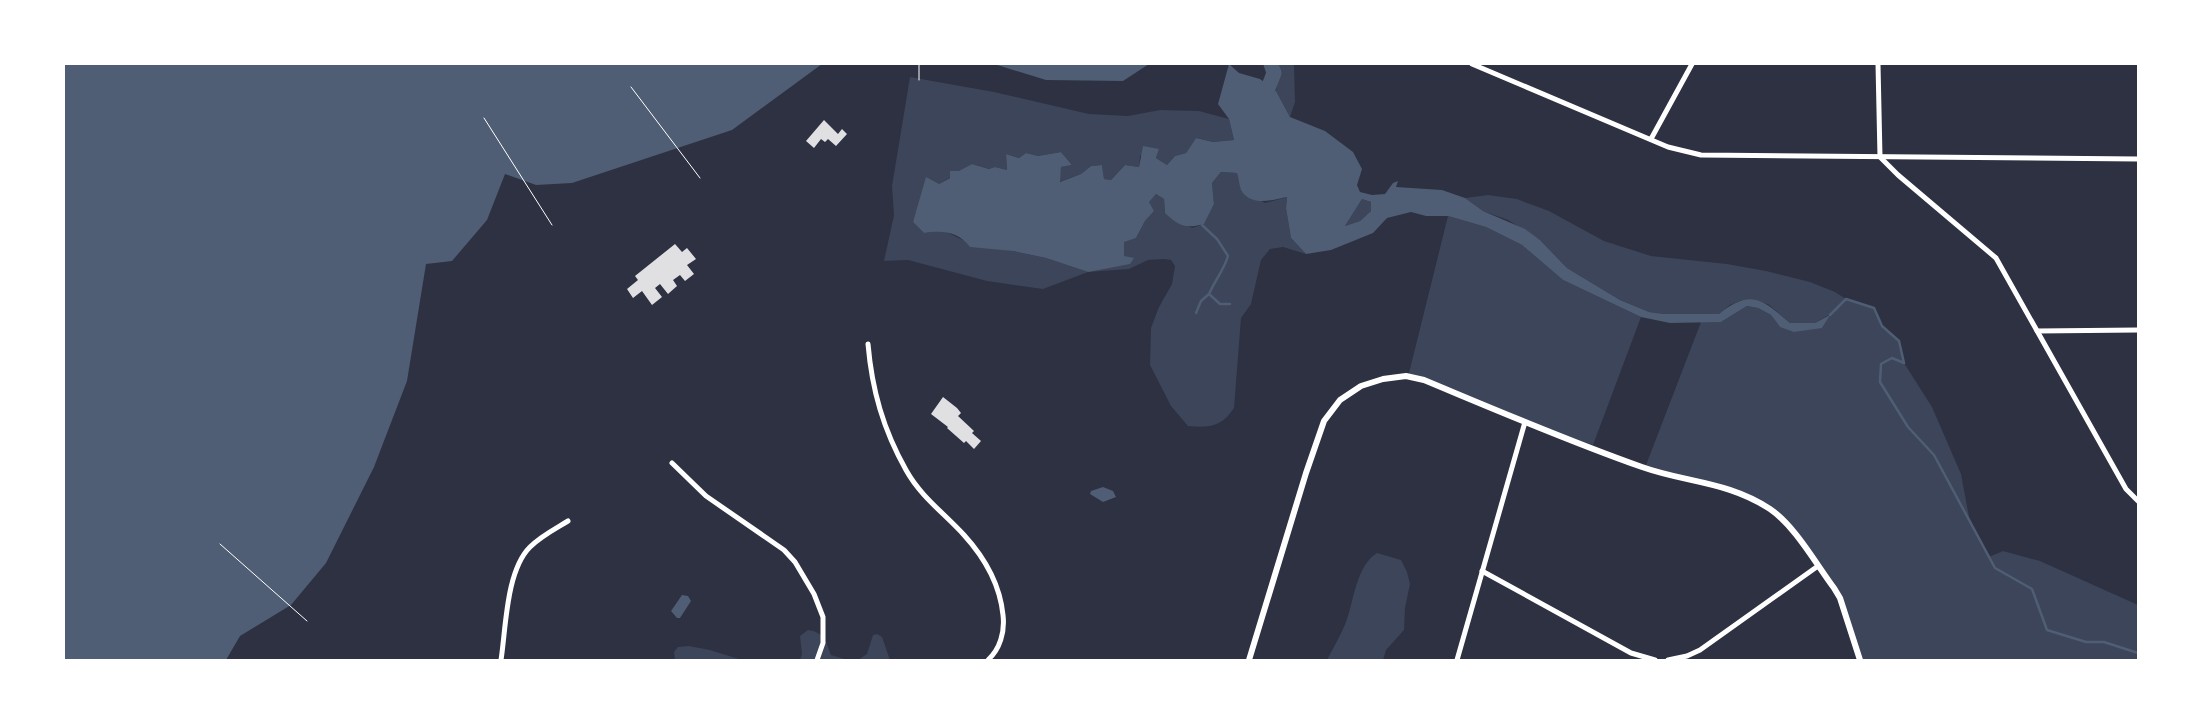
<svg xmlns="http://www.w3.org/2000/svg" width="2202" height="724" font-family="Karla,sans-serif">
<style>
.green{fill:#3c4559}
.water{fill:#4f5d75;fill-rule:evenodd}
.lines{fill:none;stroke-linecap:round;stroke-linejoin:round}
.stream{stroke:#4f5d75;stroke-width:2.5}
.river{stroke:#4f5d75;stroke-width:15}
.building{fill:#e0e0e3}
.path{stroke:#fff;stroke-width:1}
.minor{stroke:#fff;stroke-width:5}
.tertiary{stroke:#fff;stroke-width:6}
</style>
<rect width="100%" height="100%" fill="#2d3142"/>
<g class="green">
<path d="M1280,64h14l1,38 -5,15 -14,-26z"/>
<path d="M910,77l84,15 95,22 39,2 32,-6 39,1 30,8 5,21 -21,2 -17,-4 -10,15 -11,3 -8,9 -11,-7 3,-9 -19,7 -1,11 -14,-2 -14,15 -7,-1 -2,-14 -11,1 -10,8 -22,8 2,-15 11,-2 -11,-13 -23,4 -12,-3 -7,5 -13,-4 1,16 -12,-3 -5,2 -18,-5 -33,20 -20,21 -6,17 11,11 18,-3 23,11 81,17 42,14 36,-16v-15l12,-3 9,-17 9,-10 -6,-9 8,-8 8,5 1,14 27,15 12,-4 10,-20 -2,-21 9,-11 17,1 3,16 24,14 22,-6 -1,11 5,30 15,16 -23,-7 -13,2 -9,11 -10,44 -10,14 -7,90c-12,19 -26,20 -46,18l-17,-20 -21,-41 1,-37 8,-21 13,-23 3,-18 -4,-6 -7,-1 -16,1 -19,9 -41,3 -45,17 -56,-8 -79,-21 -24,1 10,-46 -2,-29z"/>
<path d="M1488,195l29,4 32,12 55,30 47,15 76,8 39,7 44,11 25,10 11,7 28,9 8,18 17,15 5,22 28,44 29,67 9,48 19,35 14,-6 37,10 98,44v55h-278l-20,-62 -46,-70 -43,-31 -105,-32 55,-143h20l26,-16 11,2 13,7 9,12 42,1 7,-13 -14,8h-25l-22,-19 -26,-4 -12,5 -11,9h-55l-15,-2 -29,-12 -53,-32 -27,-28 -32,-20 -25,-9 -18,-13z"/>
<path d="M1362,199l9,3v9l-11,10 -15,5z"/>
<path d="M1448,216l38,11 36,18 41,35 78,37 -48,128 -68,-23 -117,-45z"/>
<path d="M1377,553l24,7 6,12 3,12 -5,24 -1,22 -18,20 -3,10h-56c6,-12 14,-25 19,-38 8,-21 10,-56 31,-69z"/>
<path d="M808,630c15,2 18,11 23,25l17,5h-48l2,-6 -2,-18z"/>
<path d="M877,634l5,3 8,23h-32l9,-6 6,-19z"/>
<path d="M689,646l21,4 32,10h-67l-1,-8 4,-5z"/>
</g>
<g class="water">
<path d="M64,64h758l-90,66 -160,53 -36,2 -31,-11 -18,46 -35,41 -26,3 -19,117 -33,86 -48,96 -35,42 -51,31 -14,24h-162z"/>
<path d="M994,64h155l-26,17 -77,-1z"/>
<path d="M1229,64l10,9 21,6 16,12 14,26 35,14 28,21 9,17 -5,16 3,7 12,3 13,-1 8,-11 5,-2 -2,6 46,3 23,8 18,13 42,18 15,11 27,28 53,32 29,12 15,2h55c32,-26 44,-14 71,9h25l15,-8 -8,13 -28,4 -14,-5 -9,-12 -13,-7 -11,-2 -26,16 -51,1 -29,-6 -78,-37 -41,-35 -36,-18 -38,-11h-22l-15,-4 -24,6 -14,15 -42,17 -25,4 -15,-16 -5,-30 1,-11c-15,3 -36,10 -46,-7 -2,-5 -2,-12 -4,-17l-16,-1 -9,11 2,21 -10,20c-19,5 -25,2 -39,-11l-1,-14 -8,-5 -7,8 5,9 -9,10 -9,17 -12,4v14l10,2 -4,6 -42,8 -42,-14 -33,-7 -43,-4c-12,-16 -29,-17 -46,-14l-11,-11 13,-45 13,7 11,-6v-7h9l13,-7 17,5 6,-2 12,3 -1,-16 13,4 7,-5 12,3 23,-4 11,13 -11,2 -1,15 21,-8 10,-8 11,-1 2,14 7,1 14,-15 14,2 4,-21 16,3 -3,9 11,7 8,-9 11,-3 10,-15 17,4 21,-2 -5,-21 -11,-15zM1362,199l9,3v9l-11,10 -15,5z"/>
<path d="M1103,487l10,4 3,6 -13,5 -13,-8 1,-3z"/>
<path d="M682,595l6,1 3,5 -11,17h-3l-6,-7z"/>
</g>
<g class="lines">
<g class="stream">
<path d="M1202,225l15,14 11,17c-4,14 -13,24 -19,38l11,10h10"/>
<path d="M1196,313l5,-12 8,-7"/>
<path d="M1830,315l16,-16 28,9 8,18 17,15 5,22 -12,-5 -11,6 -1,18 28,45 26,28 61,113 37,21 15,41 39,12h18l34,11"/>
</g>
<path class="river" d="M1262,104l12,-31 -3,-9"/>
</g>
<g class="building">
<path d="M824,120l14,14 4,-5 5,5 -11,12 -8,-7 -3,3 -4,-3 -7,9 -8,-7z"/>
<path d="M675,244l7,8 5,-4 9,11 -9,6 7,9 -9,7 -5,-6 -7,5 4,6 -9,8 -8,-10 -5,4 7,9 -10,8 -10,-14 -9,7 -6,-9 11,-9 -3,-4z"/>
<path d="M943,397l14,11 4,5 -3,3 16,15 -2,2 9,8 -7,8 -8,-8 -2,2 -17,-15 1,-1 -17,-13z"/>
</g>
<g class="lines">
<g class="path">
<path d="M919,80v-16"/>
<path d="M631,87l69,91"/>
<path d="M484,118l68,107"/>
<path d="M220,544l87,77"/>
</g>
<g class="minor">
<path d="M1472,64l196,83 33,8 437,4"/>
<path d="M1878,64l2,93 18,18 98,83 130,231 12,12"/>
<path d="M1651,139l41,-75"/>
<path d="M2037,331l101,-1"/>
<path d="M868,344c4,46 15,85 38,126 15,27 38,43 58,65 20,22 36,50 39,80 2,17 -3,34 -15,45"/>
<path d="M672,463l34,33 78,54 11,12 19,32 9,23v26l-6,17"/>
<path d="M1482,571l149,82 24,7"/>
<path d="M501,660c5,-32 5,-89 29,-113 11,-11 25,-18 38,-26"/>
<path d="M1457,660l68,-238"/>
<path d="M1668,660l19,-4 13,-6 118,-84"/>
</g>
<path class="tertiary" d="M1249,660l57,-187 18,-52 16,-21 21,-14 22,-7 23,-3 18,4c72,30 144,61 218,87 45,16 85,14 128,42 25,17 46,55 64,79l6,10 20,62"/>
</g>
<rect width="2202" height="724" fill="none" stroke="#ffffff" stroke-width="130"/>
</svg>
